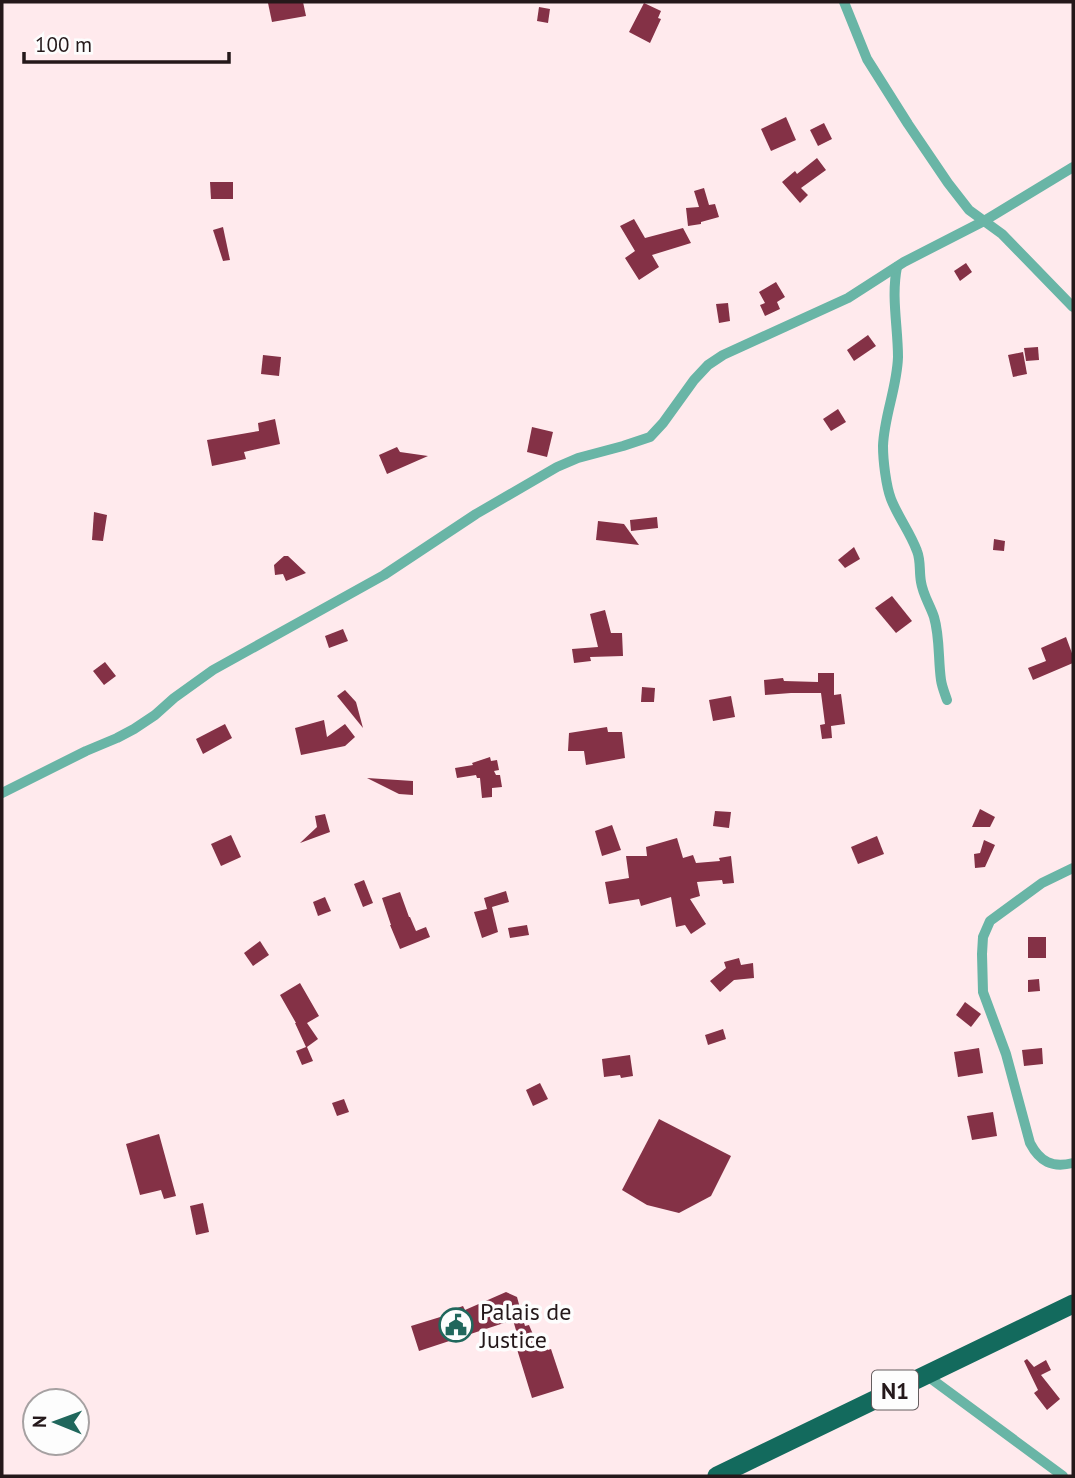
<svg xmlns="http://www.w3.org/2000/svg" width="1075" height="1478" font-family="'PT Sans',sans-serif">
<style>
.building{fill:#843146}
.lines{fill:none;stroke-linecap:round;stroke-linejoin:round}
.minor{stroke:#69b5a6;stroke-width:10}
.trunk{stroke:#136a5d;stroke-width:19}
.labels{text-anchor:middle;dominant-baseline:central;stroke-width:7;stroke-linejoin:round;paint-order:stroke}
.shield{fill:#fdfdfd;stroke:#655d5e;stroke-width:2}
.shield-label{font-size:23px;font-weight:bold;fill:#24181a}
.poi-label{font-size:24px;fill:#24181a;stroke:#fdfdfd;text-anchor:start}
</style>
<rect width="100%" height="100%" fill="#ffeaed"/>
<g class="building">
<path d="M276,2h27l3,14 -34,6 -4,-19z"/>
<path d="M644,3l17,8 -3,7 3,1 -11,24 -21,-11z"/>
<path d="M539,7l11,2 -2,14 -11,-2z"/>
<path d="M786,117l10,23 -25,11 -10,-22z"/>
<path d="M824,123l8,16 -14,7 -8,-16z"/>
<path d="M817,158l9,12 -25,18 7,7 -8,8 -18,-21 13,-11 2,3z"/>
<path d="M210,182h23v17h-22z"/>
<path d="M704,188l5,17 6,-1 4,13 -18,5v2l-13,2 -2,-18 13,-1 -5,-16z"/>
<path d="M634,219l11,19 38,-10 8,15 -39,12 7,12 -20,13 -14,-22 10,-7 -15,-25z"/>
<path d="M223,227l7,33 -7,1 -10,-31z"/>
<path d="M966,263l6,9 -12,9 -6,-10z"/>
<path d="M776,282l9,15 -8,5 3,7 -15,7 -5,-11 5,-2 -6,-11z"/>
<path d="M728,303l2,18 -11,2 -3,-19z"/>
<path d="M868,335l8,11 -22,15 -7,-11z"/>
<path d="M1038,347l1,13 -13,1 -2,-13z"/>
<path d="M1023,352l4,22 -14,3 -5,-22z"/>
<path d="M263,355l18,2 -2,19 -18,-2z"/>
<path d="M838,409l8,13 -15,9 -8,-12z"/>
<path d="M275,419l5,25 -36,8 2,7 -34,7 -5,-26 52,-9 -1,-8z"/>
<path d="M532,427l21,5 -6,25 -20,-5z"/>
<path d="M397,447l3,5 28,4 -41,18 -8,-19z"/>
<path d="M94,512l13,3 -4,26 -11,-1z"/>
<path d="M657,517l1,11 -27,3 -1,-11z"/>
<path d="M598,521l26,3 15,21 -43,-5z"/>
<path d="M994,539l11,2 -1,10 -11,-1z"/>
<path d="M854,547l6,12 -15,9 -7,-8z"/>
<path d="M284,556h4l18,17 -20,8 -3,-7 -8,1 -1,-10z"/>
<path d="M892,596l20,25 -16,12 -21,-25z"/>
<path d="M605,610l6,23h11l1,23 -33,1 1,4 -17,2 -2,-14 26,-2 -8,-33z"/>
<path d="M343,629l5,12 -19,7 -4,-12z"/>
<path d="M1066,637l7,19v7l-40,17 -5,-12 18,-7 -5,-13z"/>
<path d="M105,662l11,14 -12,9 -11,-14z"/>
<path d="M818,673h16v22l7,-1 4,30 -14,2 1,12 -10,1 -2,-14 5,-1 -4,-31h-30l-26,2 -1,-15 19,-2 1,3 34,1z"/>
<path d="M642,687l13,1 -1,14h-13z"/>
<path d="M345,690l11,12 7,26 -26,-32z"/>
<path d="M731,696l4,21 -22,4 -4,-21z"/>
<path d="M324,720l3,17 18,-13 10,13 -10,9 -44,9 -6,-27z"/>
<path d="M225,724l7,14 -29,16 -7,-15z"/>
<path d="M607,727l1,5h14l3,26 -39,7 -2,-14h-16l1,-18z"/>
<path d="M490,757l1,4 6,-1 2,10 -5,1 2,4h4l2,12 -10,1v9l-10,1 -2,-20h-3l-1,-3 -19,3 -2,-10 18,-3 -1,-2z"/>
<path d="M367,778l46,3v14l-14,-1z"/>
<path d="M980,809l15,8 -5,10h-18z"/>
<path d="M715,811l16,1 -2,16 -16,-2z"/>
<path d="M325,814l5,18 -30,11 17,-16 -2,-11z"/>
<path d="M612,825l9,25 -19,6 -7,-25z"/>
<path d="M231,835l10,22 -20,9 -10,-22z"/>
<path d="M877,836l7,18 -26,10 -7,-17z"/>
<path d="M677,838l6,20 10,-3 3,8 24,-2 -1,-3 12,-2 3,27 -11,1 -1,-4 -25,2 3,14 -10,3 16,25 -15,10 -6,-9 -9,2 -5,-30 -30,9 -2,-7 -30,5 -4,-22 24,-4 -3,-22h21l-1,-9z"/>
<path d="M984,840l11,5 -10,22 -10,1 -1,-14 6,-1z"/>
<path d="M364,880l9,23 -10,4 -9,-23z"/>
<path d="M506,891l3,11 -17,5 6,25 -16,6 -8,-26 13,-3 -3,-11z"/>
<path d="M400,892l9,25h1l6,14 10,-4 4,10 -30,12 -10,-24h1l-9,-27z"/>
<path d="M325,897l6,14 -13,5 -5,-14z"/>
<path d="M527,925l2,10 -19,3 -2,-10z"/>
<rect x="1028" y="937" width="18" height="21"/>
<path d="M260,941l9,14 -16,11 -9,-13z"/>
<path d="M739,958l2,7 12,-2 1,15 -20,2 -14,12 -10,-11 16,-13 -2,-6z"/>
<path d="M1039,979l1,12 -12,1v-12z"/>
<path d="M300,983l19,33 -12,7 11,16 -11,8 6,14 -11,4 -6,-14 10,-4 -11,-24h1l-16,-28z"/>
<path d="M965,1002l16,12 -10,13 -15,-12z"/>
<path d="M723,1029l3,10 -18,6 -3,-10z"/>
<path d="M979,1048l4,25 -25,4 -4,-25z"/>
<path d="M1042,1048l1,16 -19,2 -2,-16z"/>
<path d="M630,1055l3,21 -12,2 -1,-3 -16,2 -2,-18z"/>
<path d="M540,1083l8,16 -15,7 -7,-16z"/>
<path d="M344,1099l5,13 -12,4 -5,-13z"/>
<path d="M993,1112l4,24 -25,4 -5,-24z"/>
<path d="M659,1119l72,37 -20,40 -32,17 -32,-8 -25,-15z"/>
<path d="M159,1134l17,62 -12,3 -3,-9 -21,5 -14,-51z"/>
<path d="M203,1203l6,29 -13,3 -6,-29z"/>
<path d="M506,1292l11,5 8,29 4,-1 6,14 9,-3 4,14 3,-1 13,39 -32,10 -16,-52 4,-2 -7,-24 -94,31 -8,-25 39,-12 -1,-3 14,-5 2,4z"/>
<path d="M1027,1359l7,8 12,-7 5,10 -10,5 19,24 -13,11 -13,-17 4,-3 -14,-29z"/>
</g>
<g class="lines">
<g class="minor">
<path d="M844,2l23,57 41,65 40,59 21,27 33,24 71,73"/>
<path d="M897,267c-6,30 1,60 1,90 -1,31 -14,59 -15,89 0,14 3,40 8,53 7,18 19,33 26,52 4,10 2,20 4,31 2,13 9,23 13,35 6,20 4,42 7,63 1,7 4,14 6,20"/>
<path d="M2,793l84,-42 31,-13 17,-9 21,-14 19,-17 39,-28 171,-95 92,-61 81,-47 21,-9 45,-12 27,-9 13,-14 31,-43 14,-15 15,-10 125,-57 56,-36 80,-41 89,-54"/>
<path d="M1073,868l-31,15 -52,38 -7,16 -1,17 1,38 23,62 24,89c10,19 22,25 43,20"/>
<path d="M926,1375l137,101"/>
</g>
<path class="trunk" d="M717,1476l356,-172"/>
</g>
<defs>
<symbol id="civic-ring" viewBox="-11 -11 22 22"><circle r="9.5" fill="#fdfdfd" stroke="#20675c" stroke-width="1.5"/><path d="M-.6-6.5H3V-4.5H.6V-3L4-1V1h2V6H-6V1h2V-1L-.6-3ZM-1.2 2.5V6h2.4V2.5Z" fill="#20675c"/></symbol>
</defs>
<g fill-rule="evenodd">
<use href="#civic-ring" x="437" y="1306" width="38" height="38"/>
</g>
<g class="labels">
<rect class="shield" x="872" y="1370.5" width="46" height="39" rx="5"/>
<g class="shield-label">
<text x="895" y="1390">N1</text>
</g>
<g class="poi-label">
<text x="480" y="1311">Palais de<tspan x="480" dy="28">Justice</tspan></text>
</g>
</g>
<rect width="1075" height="1478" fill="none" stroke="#24181a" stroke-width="7"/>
<g transform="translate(56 1422) rotate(271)"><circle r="33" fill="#fdfdfd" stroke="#a6a1a2" stroke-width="2"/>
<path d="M0-5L12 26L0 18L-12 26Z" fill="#20675c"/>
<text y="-10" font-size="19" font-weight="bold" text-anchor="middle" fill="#24181a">N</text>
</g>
<path d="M24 52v10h205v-10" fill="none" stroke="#24181a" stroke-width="3.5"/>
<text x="35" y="52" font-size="21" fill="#24181a" stroke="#fdfdfd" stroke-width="5" paint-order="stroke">100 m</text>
</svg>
